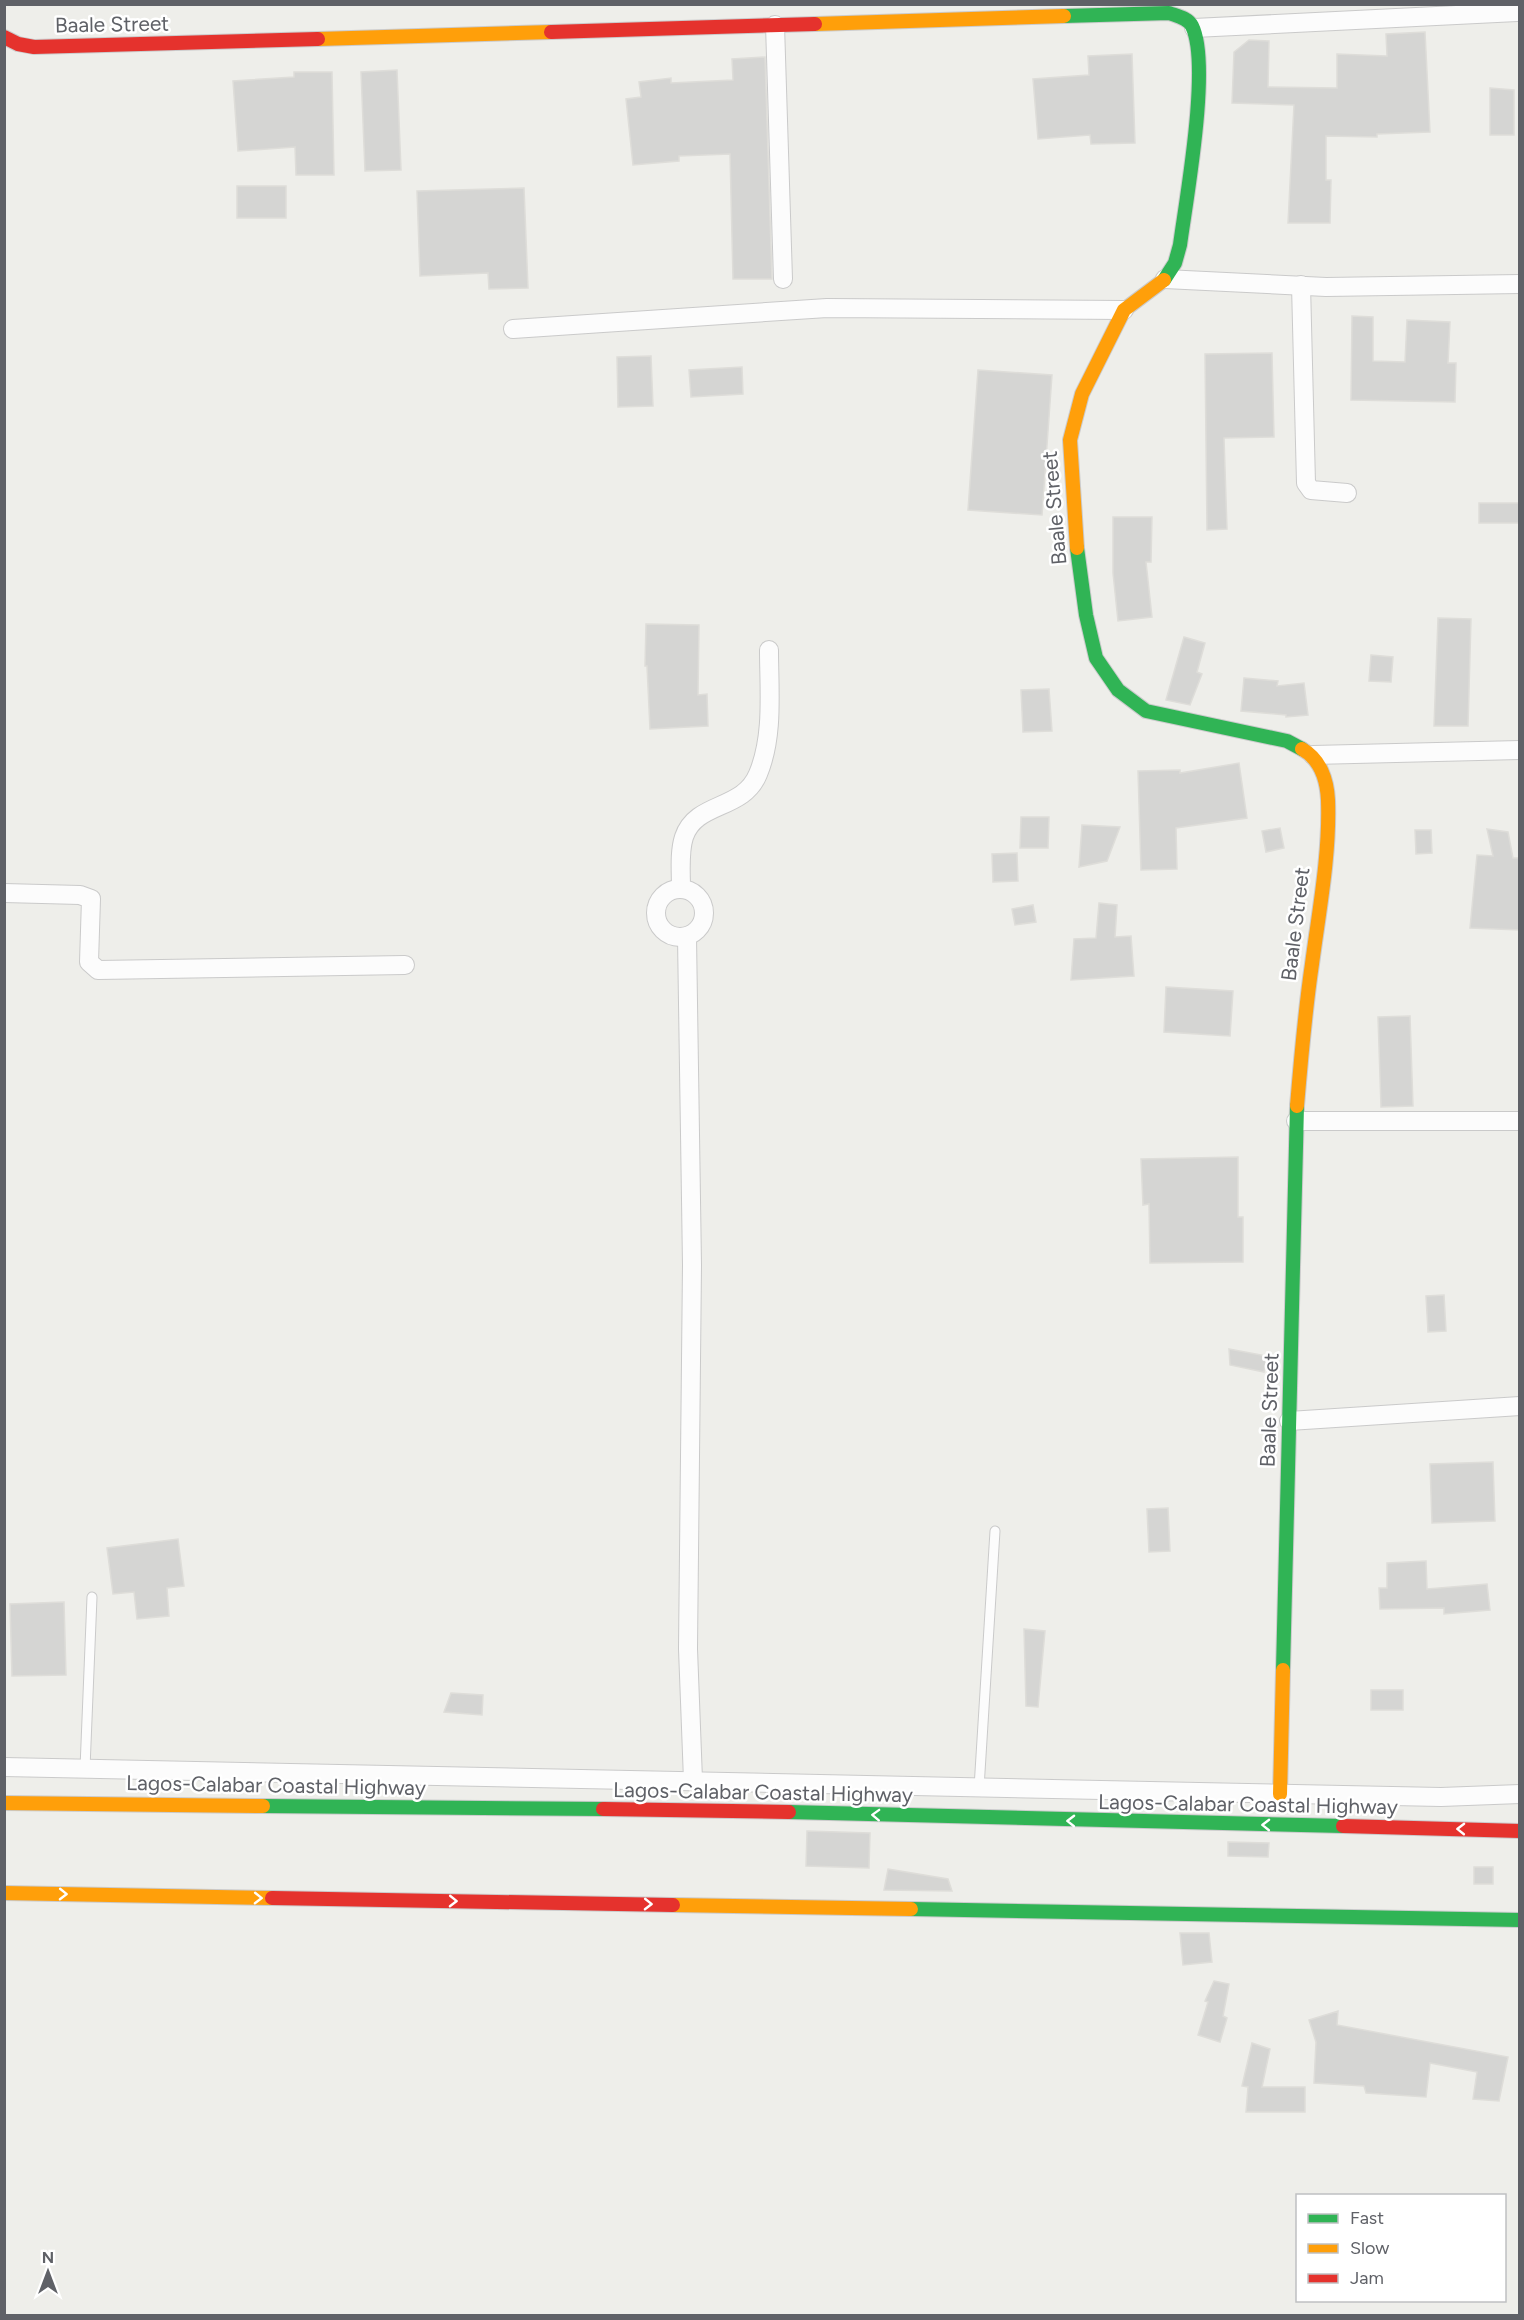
<svg xmlns="http://www.w3.org/2000/svg" width="1524" height="2320" font-family="Figtree,sans-serif">
<style>
.building{fill:#d5d5d3;stroke:#deddd9;stroke-width:1.5}
.lines{fill:none;stroke-linecap:round;stroke-linejoin:round}
.lane-casing{stroke:#cacaca;stroke-width:11}
.street-casing{stroke:#cacaca;stroke-width:20}
.fast-casing{stroke:#cbcbcc;stroke-width:16}
.slow-casing{stroke:#cbcbcc;stroke-width:16}
.jam-casing{stroke:#cbcbcc;stroke-width:16}
.lane{stroke:#fcfcfc;stroke-width:9}
.street{stroke:#fcfcfc;stroke-width:18}
.fast{stroke:#30b455;stroke-width:14}
.slow{stroke:#ff9f0a;stroke-width:14}
.jam{stroke:#e5322d;stroke-width:14}
.oneway{stroke:#fff}
.labels{text-anchor:middle;dominant-baseline:central;stroke-width:5;stroke-linejoin:round;paint-order:stroke}
.street-label{font-size:21px;fill:#5f6167;stroke:#fff}
</style>
<rect width="100%" height="100%" fill="#eeeeea"/>
<g class="building">
<path d="M1425,32l5,100 -53,2v3l-51,-1v44h5l-1,43h-42l6,-118 -62,-2 2,-51 15,-12 20,1 -1,46 69,1v-34l50,2 -1,-22z"/>
<path d="M1132,54l3,89 -44,1 -1,-9 -52,4 -5,-60 56,-4 -1,-19z"/>
<path d="M765,57l7,222h-39l-3,-125 -51,2v5l-46,4 -7,-66 15,-2 -2,-15 32,-4v5l62,-3 -1,-21z"/>
<path d="M397,70l4,100 -36,1 -4,-99z"/>
<path d="M294,72h38l2,103h-38l-1,-28 -57,4 -5,-70 61,-4z"/>
<path d="M1490,88l24,2v45h-24z"/>
<rect x="237" y="186" width="49" height="32"/>
<path d="M524,188l4,100 -39,1 -1,-16 -68,3 -3,-85z"/>
<path d="M1352,316l21,1v44l32,1 2,-42 43,2 -2,41h8l-1,39 -104,-2z"/>
<path d="M1272,353l2,84 -50,1 3,91 -20,1 -2,-176z"/>
<path d="M651,356l2,50 -35,1 -1,-50z"/>
<path d="M742,367l1,27 -52,3 -2,-27z"/>
<path d="M978,370l74,5 -10,140 -74,-5z"/>
<rect x="1479" y="503" width="41" height="20"/>
<path d="M1113,517h39l-1,45h-5l6,55 -34,4 -5,-48z"/>
<path d="M1438,618l33,1 -3,107h-34z"/>
<path d="M646,624l53,1 -1,70 9,-1 1,32 -58,3 -3,-63h-2z"/>
<path d="M1184,637l21,6 -8,29 5,2 -12,31 -24,-5z"/>
<path d="M1371,655l22,2 -2,25 -22,-1z"/>
<path d="M1244,678l34,3 -1,5 27,-3 4,32 -22,2v-2l-45,-4z"/>
<path d="M1049,689l3,42 -29,1 -2,-42z"/>
<path d="M1239,763l8,55 -71,10 1,41 -36,1 -3,-99 42,-1v3z"/>
<path d="M1021,817h28l-1,31h-28z"/>
<path d="M1082,825l38,2 -13,34 -28,6z"/>
<path d="M1280,828l4,20 -18,4 -4,-21z"/>
<path d="M1487,829l21,3 5,26h7v72l-50,-2 7,-73 16,1z"/>
<path d="M1415,830h16l1,23 -16,1z"/>
<path d="M1017,853l1,28 -25,1 -1,-28z"/>
<path d="M1099,903l18,2 -2,32 16,-1 3,40 -63,4 3,-41 22,-1z"/>
<path d="M1033,905l3,17 -21,3 -3,-16z"/>
<path d="M1166,987l67,4 -3,45 -66,-4z"/>
<path d="M1410,1016l3,90 -32,1 -3,-90z"/>
<path d="M1238,1157v60h5v45l-93,1 -1,-59 -6,1 -2,-46z"/>
<path d="M1444,1295l2,36 -18,1 -2,-36z"/>
<path d="M1229,1349l38,7 -3,16 -34,-7z"/>
<path d="M1493,1462l2,59 -63,2 -2,-59z"/>
<path d="M1168,1508l2,43 -21,1 -2,-43z"/>
<path d="M178,1539l6,47 -17,2 2,28 -32,3 -3,-27 -21,2 -6,-46z"/>
<path d="M1426,1561l1,28 60,-5 3,26 -46,4v-6l-64,1 -1,-21h8v-25z"/>
<path d="M64,1602l2,73 -54,1 -2,-72z"/>
<path d="M1024,1629l21,2 -7,76 -12,-1z"/>
<rect x="1371" y="1690" width="32" height="20"/>
<path d="M451,1693l32,2 -1,20 -38,-3z"/>
<path d="M807,1831l63,2 -1,35 -63,-2z"/>
<path d="M1228,1842l41,1 -1,14 -40,-1z"/>
<rect x="1474" y="1867" width="19" height="17"/>
<path d="M888,1869l60,10 4,12 -68,-1z"/>
<path d="M1180,1933h29l3,29 -29,3z"/>
<path d="M1214,1981l15,3 -6,32 4,2 -7,24 -22,-7 10,-33 -3,-1z"/>
<path d="M1338,2011l-1,14 171,32 -9,44 -26,-2 4,-27 -47,-9 -4,34 -60,-4 -2,-7 -50,-3 2,-41 -7,-22z"/>
<path d="M1252,2043l18,6 -8,38h43v25h-59l2,-25 -6,-1z"/>
</g>
<g class="lines">
<defs>
<g id="lane">
<path d="M85,1768l7,-171"/>
<path d="M979,1788l16,-257"/>
</g>
<g id="street">
<path d="M775,25l8,254"/>
<path d="M1194,28l323,-16"/>
<path d="M1165,279l161,8 194,-3"/>
<path d="M1301,285l5,198 5,7 36,3"/>
<path d="M513,329l314,-21 297,2"/>
<path d="M1313,755l207,-5"/>
<path d="M681,888c0,-15 -2,-36 3,-51 12,-36 59,-26 74,-63 16,-38 11,-84 11,-124"/>
<circle cx="680" cy="913" r="24"/>
<path d="M4,893l76,2 11,4 -2,63 9,8 307,-5"/>
<path d="M687,937l5,328 -4,384 5,131"/>
<path d="M1296,1121h224"/>
<path d="M1289,1421l231,-15"/>
<path d="M4,1767l1437,30 79,-3"/>
</g>
<g id="fast">
<path d="M1064,16l105,-3c8,3 19,5 23,13 19,38 -6,174 -12,219l-5,18 -11,17"/>
<path d="M1077,548l9,67 10,43 22,32 28,21 141,30 15,8"/>
<path d="M1283,1670l14,-564"/>
<path d="M263,1806l340,3"/>
<path d="M789,1812l554,14"/>
<path d="M911,1909l609,11"/>
</g>
<g id="slow">
<path d="M815,24l249,-8"/>
<path d="M318,39l233,-7"/>
<path d="M1077,548l-7,-108 12,-46 42,-84 40,-30"/>
<path d="M1297,1106c4,-48 8,-95 15,-142 7,-53 18,-110 16,-164 -1,-20 -8,-41 -26,-51"/>
<path d="M1280,1794l3,-124"/>
<path d="M4,1803l259,3"/>
<path d="M4,1893l268,5"/>
<path d="M673,1905l238,4"/>
</g>
<g id="jam">
<path d="M551,32l264,-8"/>
<path d="M4,37l14,7 16,3 284,-8"/>
<path d="M603,1809l186,3"/>
<path d="M1343,1826l177,5"/>
<path d="M272,1898l401,7"/>
</g>
</defs>
<use href="#lane" class="lane-casing"/>
<use href="#street" class="street-casing"/>
<use href="#fast" class="fast-casing"/>
<use href="#slow" class="slow-casing"/>
<use href="#jam" class="jam-casing"/>
<use href="#lane" class="lane"/>
<use href="#street" class="street"/>
<use href="#fast" class="fast"/>
<use href="#slow" class="slow"/>
<use href="#jam" class="jam"/>
</g>
<defs><path id="oneway-chevron" d="M-2-3.5L2.5 0L-2 3.5" fill="none" stroke-width="1.6" stroke-linecap="round" stroke-linejoin="round" transform="scale(1.5)"/></defs>
<g class="oneway">
<use href="#oneway-chevron" transform="translate(876 1815) rotate(-178)"/>
<use href="#oneway-chevron" transform="translate(1071 1821) rotate(-179)"/>
<use href="#oneway-chevron" transform="translate(1266 1825) rotate(-179)"/>
<use href="#oneway-chevron" transform="translate(1461 1829) rotate(-179)"/>
<use href="#oneway-chevron" transform="translate(63 1894) rotate(1)"/>
<use href="#oneway-chevron" transform="translate(258 1898) rotate(1)"/>
<use href="#oneway-chevron" transform="translate(453 1901) rotate(1)"/>
<use href="#oneway-chevron" transform="translate(648 1904) rotate(1)"/>
</g>
<g class="labels">
<g class="street-label">
<text transform="translate(112 24) rotate(-1)">Baale Street</text>
<text transform="translate(1054 508) rotate(-95)">Baale Street</text>
<text transform="translate(1295 924) rotate(-83)">Baale Street</text>
<text transform="translate(1269 1410) rotate(-88)">Baale Street</text>
<text transform="translate(276 1785) rotate(1)">Lagos-Calabar Coastal Highway</text>
<text transform="translate(763 1792) rotate(1)">Lagos-Calabar Coastal Highway</text>
<text transform="translate(1248 1804) rotate(1)">Lagos-Calabar Coastal Highway</text>
</g>
</g>
<rect width="1524" height="2320" fill="none" stroke="#5f6167" stroke-width="12"/>
<rect x="1296" y="2194" width="210" height="108" fill="#ffffff" stroke="#bfc0c2" stroke-width="1.5"/>
<rect x="1308" y="2214" width="30" height="9" fill="#30b455" stroke="#bfc0c2" stroke-width="1.5"/>
<text x="1350" y="2224" font-size="18" fill="#5f6167">Fast</text>
<rect x="1308" y="2244" width="30" height="9" fill="#ff9f0a" stroke="#bfc0c2" stroke-width="1.5"/>
<text x="1350" y="2254" font-size="18" fill="#5f6167">Slow</text>
<rect x="1308" y="2274" width="30" height="9" fill="#e5322d" stroke="#bfc0c2" stroke-width="1.5"/>
<text x="1350" y="2284" font-size="18" fill="#5f6167">Jam</text>
<g transform="translate(48 2272)" stroke="#ffffff" stroke-width="4.5" paint-order="stroke">
<path d="M0-4.5L10 22L0 15L-10 22Z" fill="#5f6167"/>
<text y="-9" font-size="16" font-weight="bold" text-anchor="middle" fill="#5f6167">N</text>
</g>
</svg>
